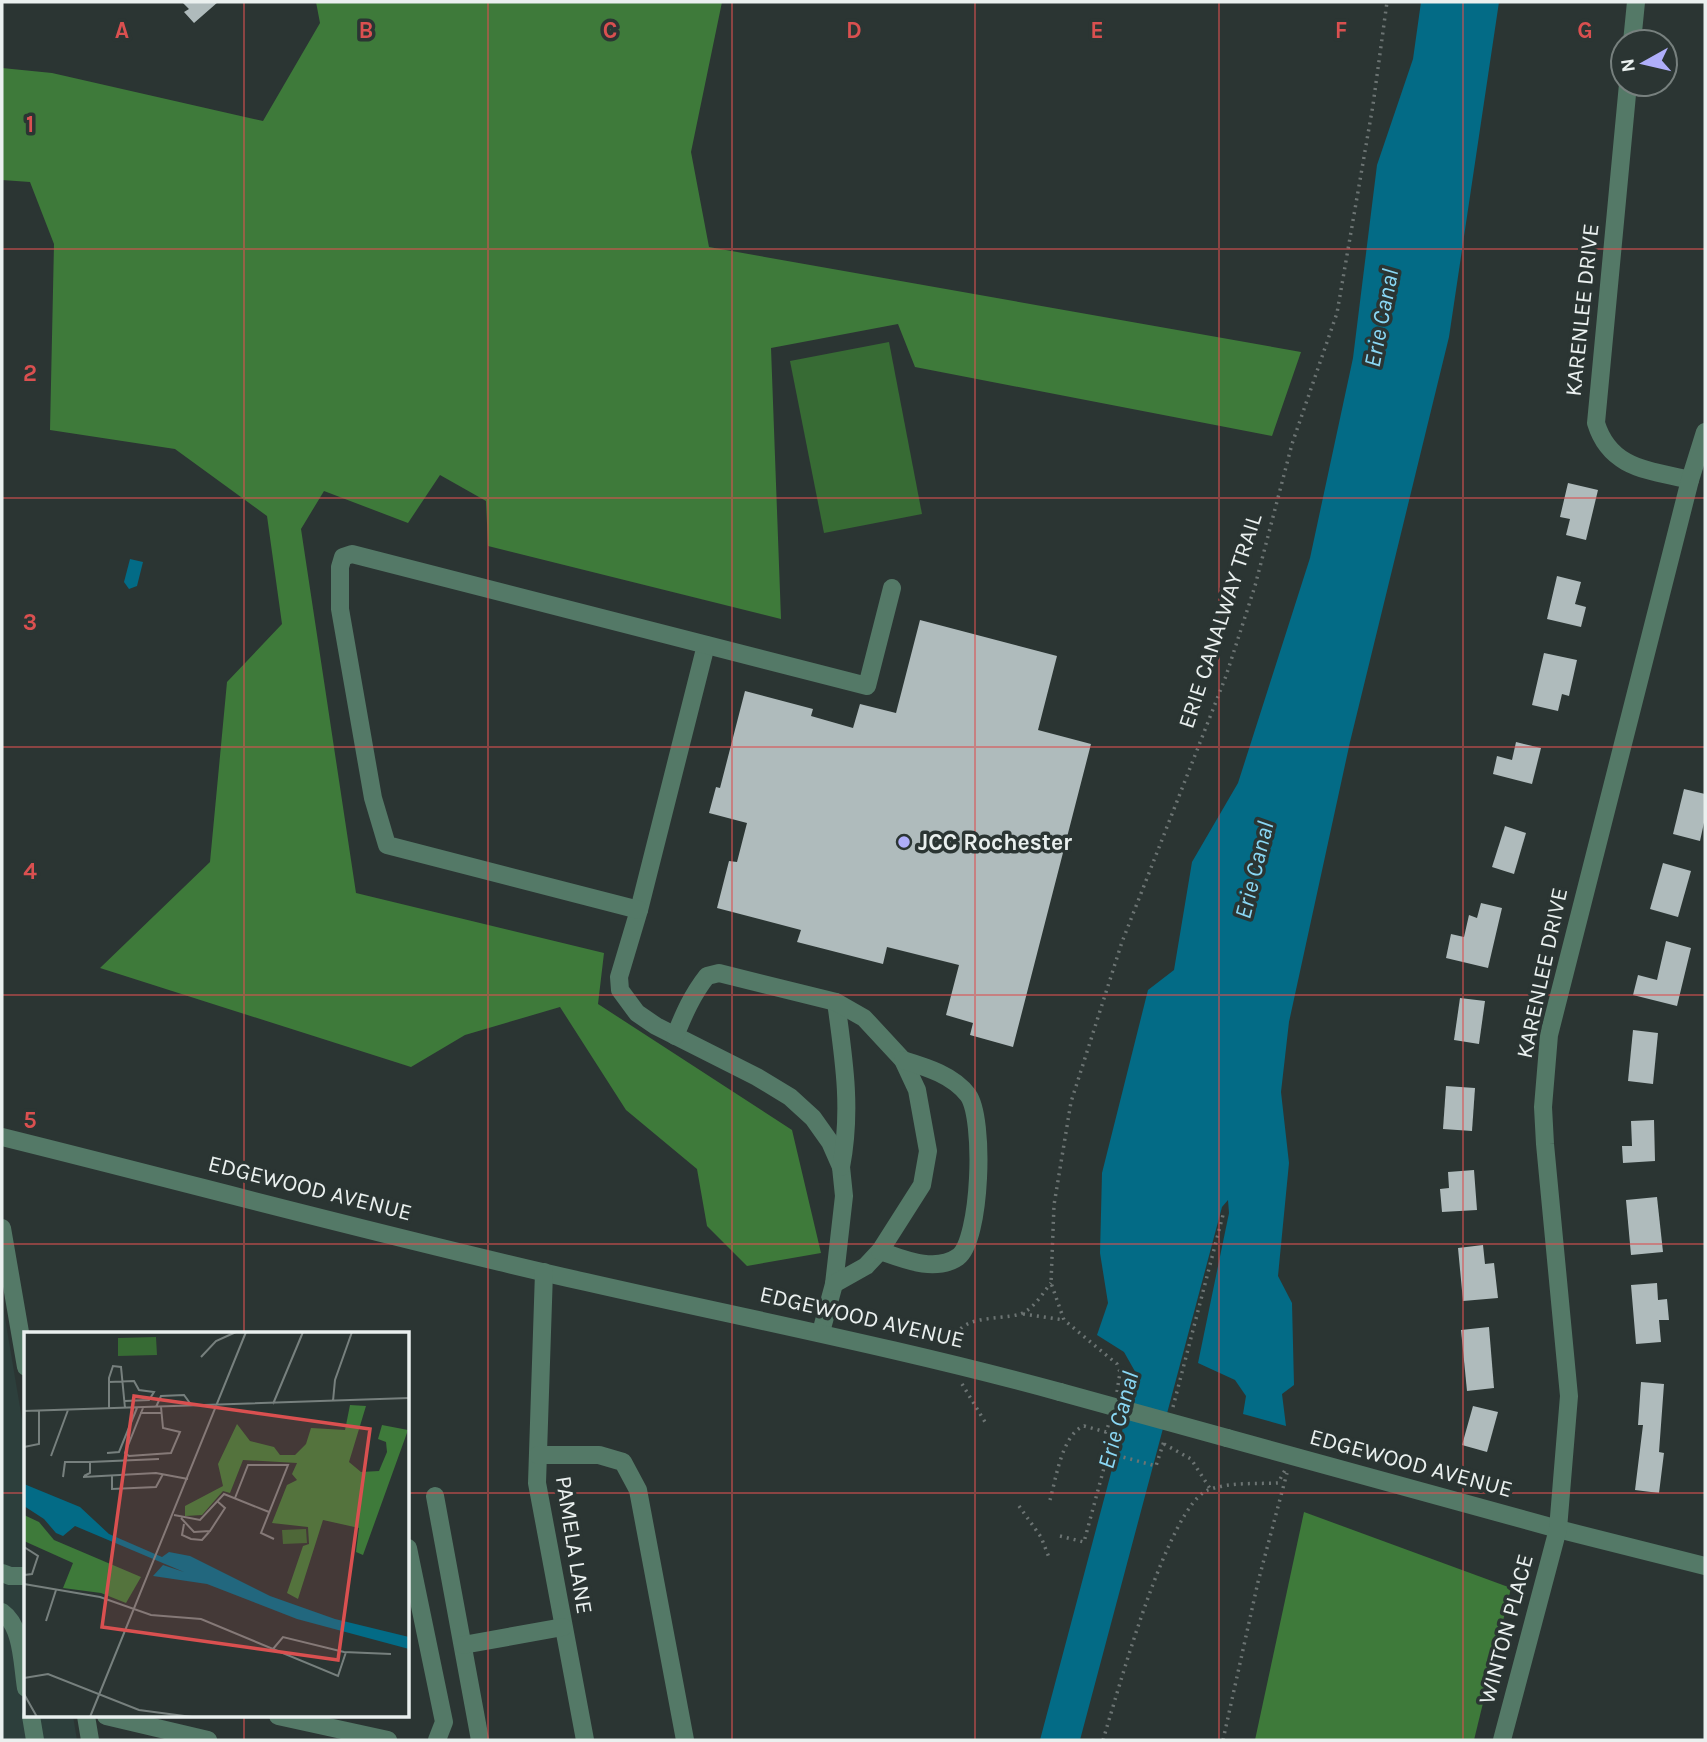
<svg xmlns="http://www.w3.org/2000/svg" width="1707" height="1742" font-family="Karla,sans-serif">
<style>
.built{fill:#2d3f3c}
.green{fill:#376b34}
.forest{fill:#3e7a3a}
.water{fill:#036b86}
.building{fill:#afbbbc}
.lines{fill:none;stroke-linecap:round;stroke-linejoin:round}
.path{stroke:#6c7473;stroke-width:3.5;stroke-dasharray:2 5;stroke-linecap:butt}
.minor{stroke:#547967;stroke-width:18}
.minor-bridge{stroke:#547967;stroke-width:18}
.grid{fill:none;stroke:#da5050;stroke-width:2;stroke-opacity:0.55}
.poi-dot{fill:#afaefa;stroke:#2b3533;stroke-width:2.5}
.labels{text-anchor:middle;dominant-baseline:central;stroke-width:7;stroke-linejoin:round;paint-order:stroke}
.street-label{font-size:23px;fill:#eaf0ef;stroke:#2b3533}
.poi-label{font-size:23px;font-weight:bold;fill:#eaf0ef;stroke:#2b3533;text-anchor:start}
.water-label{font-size:24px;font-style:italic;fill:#8ad8f5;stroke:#2b3533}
.inset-road{fill:none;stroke:#77807e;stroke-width:2}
.view{fill:#da5050;fill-opacity:0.15;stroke:#da5050;stroke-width:3.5}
.inset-edge{fill:none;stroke:#eaf0ef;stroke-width:3.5}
.grid-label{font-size:23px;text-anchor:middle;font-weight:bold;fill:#da5050;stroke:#2b3533;stroke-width:7;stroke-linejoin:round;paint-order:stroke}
</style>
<rect width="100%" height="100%" fill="#2b3533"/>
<path class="built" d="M2,1300l24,143v273h47l4,24h-75z"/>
<path class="green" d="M889,342l33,172 -98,19 -34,-172z"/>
<g class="forest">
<path d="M316,2h406l-31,150 18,95 592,105 -29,84 -357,-69 -17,-43 -127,24 10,271 -293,-73 -2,-45 -46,-26 -32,48 -84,-32 -23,38 55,364 248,60 -6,51 194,126 29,123 -74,13 -40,-40 -10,-57 -71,-59 -66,-103 -95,28 -54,32 -311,-99 110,-106 17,-180 55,-58 -15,-108 -92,-67 -125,-19 4,-186 -24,-62 -28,-2v-112l50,5 211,48 57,-98z"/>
<path d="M1304,1512l207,76 -37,152h-219z"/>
</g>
<g class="water">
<path d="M1421,2h78l-50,335 -99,405 -61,280 -8,70 8,71 -11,113 14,27 2,82 -12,9 4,32 -43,-12 3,-18 -11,-16 -37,-17 31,-150 -1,-13 -6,7 -142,533h-40l97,-365 -13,-23 -27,-17 11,-32 -8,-50 2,-80 46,-183 26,-20 18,-108 46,-79 72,-225 43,-200 24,-193 36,-106z"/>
<path d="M130,559l13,3 -6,24 -8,3 -5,-7z"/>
</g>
<g class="building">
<path d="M182,2h36l-24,21 -10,-11 5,-3z"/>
<path d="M1568,483l30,7 -12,50 -20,-5 4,-16 -10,-2z"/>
<path d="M1557,576l24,6 -6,22 11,3 -5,20 -34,-8z"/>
<path d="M920,620l137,36 -19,74 53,14 -78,303 -43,-12 3,-12 -27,-8 13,-50 -72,-18 -4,17 -86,-22 4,-12 -84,-22 12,-47 8,1 10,-39 -38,-10 7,-26 4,1 25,-97 68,18 -2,7 42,12 7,-24 36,9z"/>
<path d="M1544,653l33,7 -8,36 -7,-2 -4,17 -26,-6z"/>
<path d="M1516,742l25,6 -9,36 -39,-10 4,-18 15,4z"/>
<path d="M1684,789l21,5v24l-5,23 -27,-7z"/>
<path d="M1505,826l21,7 -12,41 -22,-7z"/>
<path d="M1663,863l28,8 -13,46 -28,-8z"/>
<path d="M1481,903l21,5 -14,60 -42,-10 5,-24 13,3 5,-22 8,3z"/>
<path d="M1666,941l25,7 -14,58 -44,-11 5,-20 19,5z"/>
<path d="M1460,998l25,3 -6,43 -25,-4z"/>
<path d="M1633,1030l25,3 -5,51 -25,-3z"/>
<path d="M1446,1086l29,2 -3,43 -29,-2z"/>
<path d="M1654,1120l1,41 -32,2 -1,-17h10l-1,-25z"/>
<path d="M1474,1170l3,40 -35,2 -2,-23 9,-1 -1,-16z"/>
<path d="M1657,1197l6,55 -32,3 -5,-55z"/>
<path d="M1483,1245l2,19 9,-1 4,35 -35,3 -5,-53z"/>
<path d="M1657,1283l1,17 9,-1 2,21h-10l2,22 -25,2 -5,-59z"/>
<path d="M1489,1327l5,61 -27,3 -6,-61z"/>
<path d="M1641,1382l23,2 -5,68 5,1 -5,40 -24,-3 8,-65h-5z"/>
<path d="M1473,1406l25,6 -11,40 -25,-7z"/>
</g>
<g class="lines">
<g class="path">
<path d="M1023,1314l41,6"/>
<path d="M955,1348c-4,-35 43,-27 65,-34 14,-5 22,-20 31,-31"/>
<path d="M962,1384l23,38"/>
<path d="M1117,1392l3,-20 -3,-8 -53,-44 -13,-37 3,-78 17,-103 51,-160 104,-266 29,-90 37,-142 45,-131 36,-208 14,-103"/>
<path d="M1173,1407l50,-192"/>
<path d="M1164,1444l27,15 20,31"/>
<path d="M1050,1500c6,-21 12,-66 34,-74l22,6 3,-9"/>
<path d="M1019,1506l22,31 9,23"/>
<path d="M1060,1536l24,6 24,-89 48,13 9,-28"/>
<path d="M1103,1740c14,-45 65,-234 105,-250 21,-8 48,-6 70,-7l7,-13"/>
<path d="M1223,1740l35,-158 29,-109"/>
</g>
<g class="minor">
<path d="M1632,42l4,-40"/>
<path d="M1628,84l-32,339c14,46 53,47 94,57"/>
<path d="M706,645l-67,265 -20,67 1,13 17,23 19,13 101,51 33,20 23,21 17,24 11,25 3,29 -10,88 -13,48"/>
<path d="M639,910l-252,-65 -14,-47 -33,-189v-42l3,-10 9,-3 515,132 25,-98"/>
<path d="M836,1002c8,58 16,108 5,165"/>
<path d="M675,1036c9,-22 17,-41 32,-60l12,-3 117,29 28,16 39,42 14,30 11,61 -6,34 -42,66 -14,15 -32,18"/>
<path d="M2,1137c194,48 388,101 584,145 158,36 317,67 474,110"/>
<path d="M2,1228l24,139"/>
<path d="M880,1251c23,8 55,22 78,6 23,-17 27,-139 10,-162 -15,-20 -42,-28 -65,-35"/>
<path d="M544,1272l-7,211 48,257"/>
<path d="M1227,1438l331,91 147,37"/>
<path d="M538,1455h61l24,7 15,28 47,250"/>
<path d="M435,1496l45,244"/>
<path d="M408,1548l36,174 -7,18"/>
<path d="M2,1573l8,3h16"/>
<path d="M2,1612c21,15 20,52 24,76"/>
<path d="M463,1645l100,-18"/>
<path d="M31,1716l4,24"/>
<path d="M86,1716l4,24"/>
<path d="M106,1716l102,24"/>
<path d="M278,1716l110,24"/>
<path d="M1502,1740l56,-211 11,-133 -24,-252 -2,-37 6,-72 141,-555 15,-48"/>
</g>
<path class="minor-bridge" d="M1060,1392l167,46"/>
</g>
<path class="grid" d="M244,2v1332M488,2v1738M732,2v1738M975,2v1738M1219,2v1738M1463,2v1738M2,249h1703M2,498h1703M2,747h1703M2,995h1703M2,1244h1703M2,1493h24M408,1493h1297M244,1716v24"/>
<circle class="poi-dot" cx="904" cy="842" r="7"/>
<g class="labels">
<g class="street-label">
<text transform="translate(1582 310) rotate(-84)">KARENLEE DRIVE</text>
<text transform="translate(1220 621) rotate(-72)">ERIE CANALWAY TRAIL</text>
<text transform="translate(1542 973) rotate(-78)">KARENLEE DRIVE</text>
<text transform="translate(310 1188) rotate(14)">EDGEWOOD AVENUE</text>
<text transform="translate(862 1317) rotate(13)">EDGEWOOD AVENUE</text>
<text transform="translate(1411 1463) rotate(15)">EDGEWOOD AVENUE</text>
<text transform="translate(574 1545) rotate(81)">PAMELA LANE</text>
<text transform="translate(1506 1629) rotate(-75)">WINTON PLACE</text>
</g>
<g class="poi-label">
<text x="918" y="842">JCC Rochester</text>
</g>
<g class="water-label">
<text transform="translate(1381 318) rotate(-79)">Erie Canal</text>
<text transform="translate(1254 870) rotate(-76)">Erie Canal</text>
<text transform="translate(1118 1420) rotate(-75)">Erie Canal</text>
</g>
</g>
<g transform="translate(24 1332)">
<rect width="385" height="385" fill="#2b3533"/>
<path d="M132,5l1,18 -39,1v-18zM282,197l1,14 -24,1 -1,-14z" fill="#376b34"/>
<path d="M326,73l16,1 -17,56 12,10 18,-1 8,-19 -1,-10 -8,-3 4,-14 26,5 -45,125 -7,-3 3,-24 -36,-8 -25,79 -11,-6 16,-47 6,-2 -1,-17 -36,-4 15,-38 10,-5 -5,-6 5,-11 -54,-3 -13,33 -7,-2 -21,24 -17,1v-10l38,-20 -5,-22 19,-40 13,17 24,6 6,8h15l11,-11 5,-16 34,2zM0,183l15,7 15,18 87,37 -15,26 -25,-10 -38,-5 10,-25 -49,-22z" fill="#3e7a3a"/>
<path d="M0,152l56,23 29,27 53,23 7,-5 21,4 80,40 65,23 74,18v12l-112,-30 -90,-35 -54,-8 10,-11 21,7 -109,-46 -12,10 -7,-3 -12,-14 -20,-13z" fill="#036b86"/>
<path class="inset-road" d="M177,25l15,-16 20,-9M85,50l25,-1 5,9 15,2 -5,8 -24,1M309,69l2,-21 17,-48M249,72l30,-72M132,75l5,-11 23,-1 8,11M119,76l-18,45 4,3 42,-3 9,-21 -17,-4 -2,-21M85,77v-31l4,-12 8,1 4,41M0,79l385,-13M116,81h22M0,115l15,-3v-33M83,121l12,-1 18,-44M27,124l17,-46M60,144l6,-3v-11l69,-3M88,144v13l44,-2 7,-13M39,145l2,-15h25M59,145l73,-4 32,6M211,166l13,-33h40l-27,68 13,6M150,183l26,5 24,-26 45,18M157,186l13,14 16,-1 15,-23 -8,-7M160,192l-2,11 9,4 11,1 8,-9M0,215l14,9 -6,18 -8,1M0,252l76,13 51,18 50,4 137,57 8,-24M22,289l10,-31M249,317l10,-12 61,15 47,2M0,346l24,-4 91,36 53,7M0,362l13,23M66,385l156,-385"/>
<path class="view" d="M110,64l236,33 -32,231 -236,-33z"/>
<rect width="385" height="385" class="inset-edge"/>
</g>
<g class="grid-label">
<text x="122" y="38">A</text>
<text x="366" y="38">B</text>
<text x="610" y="38">C</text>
<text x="854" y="38">D</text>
<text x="1097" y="38">E</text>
<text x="1341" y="38">F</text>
<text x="1585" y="38">G</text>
<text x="30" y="132">1</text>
<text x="30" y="381">2</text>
<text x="30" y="630">3</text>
<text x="30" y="879">4</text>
<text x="30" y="1128">5</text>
</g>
<rect width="1707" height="1742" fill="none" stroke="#eaf0ef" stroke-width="7"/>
<g transform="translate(1644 63) rotate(262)"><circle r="33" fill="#2b3533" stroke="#77807e" stroke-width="2"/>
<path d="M0-5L12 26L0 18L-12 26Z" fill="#afaefa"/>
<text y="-10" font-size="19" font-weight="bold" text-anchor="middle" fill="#eaf0ef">N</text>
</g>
</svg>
